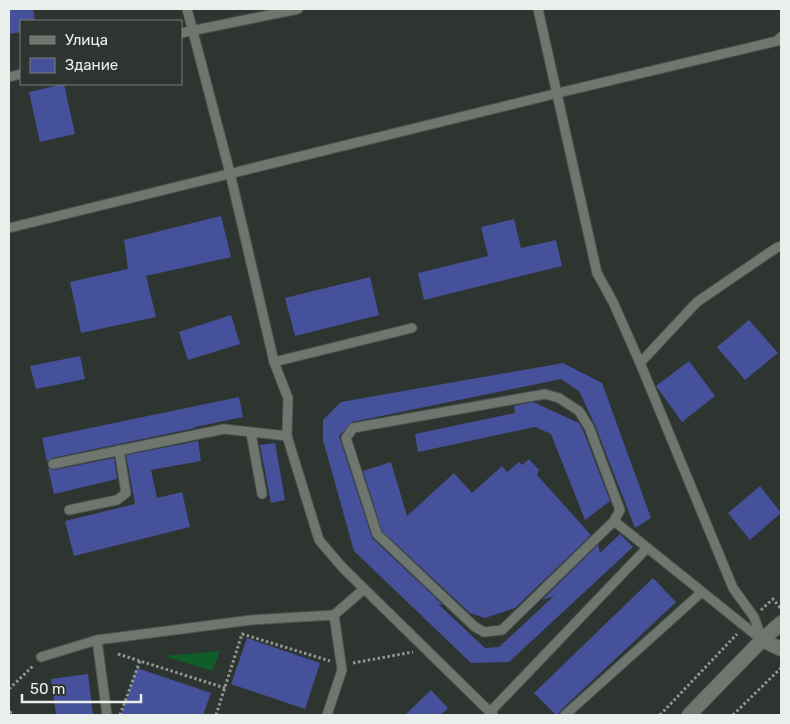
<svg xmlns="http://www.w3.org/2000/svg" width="790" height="724" font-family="Rubik,sans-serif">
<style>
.green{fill:#115c29}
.building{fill:#46519b}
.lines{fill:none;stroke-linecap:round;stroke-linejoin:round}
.service-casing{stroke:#4d534e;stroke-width:11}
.tertiary-casing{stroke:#4d534e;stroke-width:16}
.path{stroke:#939794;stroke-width:3;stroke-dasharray:2.5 2.5;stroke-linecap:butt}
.service{stroke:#6f7670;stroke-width:9}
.tertiary{stroke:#6f7670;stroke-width:14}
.rail-casing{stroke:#bfc4c0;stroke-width:5.5}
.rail{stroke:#2e342f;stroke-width:4;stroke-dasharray:11;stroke-linecap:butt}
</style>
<rect width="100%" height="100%" fill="#2e342f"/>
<path class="green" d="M220,651l-8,20 -48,-15z"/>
<g class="building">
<path d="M9,9h24l2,12h-14v11l-12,2z"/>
<path d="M64,84l11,50 -35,8 -11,-50z"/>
<path d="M221,216l10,41 -85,19 10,41 -75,16 -11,-51 58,-13 -4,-29z"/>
<path d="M514,219l7,29 35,-8 6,26 -138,34 -6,-27 70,-17 -7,-29z"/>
<path d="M370,277l9,38 -84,21 -10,-38z"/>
<path d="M231,315l9,29 -52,16 -9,-28z"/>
<path d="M749,320l29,33 -33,27 -28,-33z"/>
<path d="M80,356l5,23 -49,10 -6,-23z"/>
<path d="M689,361l26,35 -33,26 -26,-36z"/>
<path d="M563,363l39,20 49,135 -16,10 -40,-103 -16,-34 -18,-12 -209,43 -13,14 33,102 71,67 -5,-1 47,44 14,-1 55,-51 -12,4 56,-55 2,8 20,-19 13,13 -124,115 -38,1 -117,-112 -31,-111v-20l18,-18z"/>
<path d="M239,397l4,20 -48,10v1l-143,30 -5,4 -5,-24z"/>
<path d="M533,402l46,21 4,7 27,71 -25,19 -34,-86 -16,-7 -117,25 -3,-18 100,-21 -1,-7z"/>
<path d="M198,441l3,20 -50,9 6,28 25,-6 8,35 -116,29 -9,-35 70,-17 -9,-49z"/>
<path d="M275,443l10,57 -14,3 -11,-58z"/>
<path d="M114,458l3,21 -63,15 -6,-26 6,2z"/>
<path d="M529,459l10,11 -2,5 54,60 -76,73 -30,10 -15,-5 -88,-82 -19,-60 28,-9 16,54 47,-43 18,20 30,-27 5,6 12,-10 3,3z"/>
<path d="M760,486l21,27 -31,27 -22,-27z"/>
<path d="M653,578l23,24 -115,108 -3,5h-2l-22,-22z"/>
<path d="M247,638l73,25 -15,46 -74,-25z"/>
<path d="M137,668l74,25 -8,22h-82z"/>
<path d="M88,674l5,41h-37l-5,-36z"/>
<path d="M431,690l17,18 -7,7h-36z"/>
</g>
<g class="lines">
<defs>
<g id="service">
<path d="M187,9l43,164 44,189 14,36 -1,38 32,104 24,28 150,147"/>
<path d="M538,9l59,264 16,29 27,61 93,225 21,29 8,22"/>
<path d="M181,33l117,-24"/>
<path d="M9,77l12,-3"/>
<path d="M9,228l549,-135 219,-52 4,-4"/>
<path d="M274,362l138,-34"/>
<path d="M640,363l57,-61 79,-54 5,-2"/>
<path d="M251,433l11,61"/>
<path d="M53,464l171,-35 63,7"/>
<path d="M69,510l48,-10 9,-7 -7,-43"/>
<path d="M614,521l6,-11 -31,-83 -10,-16 -20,-13 -14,-4 -192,34 -7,10 31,96 98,93 9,5 18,-2 112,-109 148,119"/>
<path d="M334,615l30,-26"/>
<path d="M97,640l10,75"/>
<path d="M41,657l56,-17 154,-20 83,-5 8,55 -15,45"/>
<path d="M490,712l157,-164"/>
<path d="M565,715l137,-123"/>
</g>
<g id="tertiary">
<path d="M762,640l19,9"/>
<path d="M689,715l73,-75 19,-17"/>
</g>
</defs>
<use href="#service" class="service-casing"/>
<use href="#tertiary" class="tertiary-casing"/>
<g class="path">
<path d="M761,610l12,-11 8,10"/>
<path d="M118,654l107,34"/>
<path d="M353,663l60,-11"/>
<path d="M9,689l25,-24"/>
<path d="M120,715l20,-54"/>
<path d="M216,715l26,-81 88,27"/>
<path d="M660,715l77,-81"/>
<path d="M733,715l48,-47"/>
</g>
<use href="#service" class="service"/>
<use href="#tertiary" class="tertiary"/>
<defs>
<path id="rail" d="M9,713v2"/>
</defs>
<use href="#rail" class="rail-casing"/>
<use href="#rail" class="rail"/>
</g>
<rect width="790" height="724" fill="none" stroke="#ebefec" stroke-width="20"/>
<rect x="20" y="20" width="162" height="65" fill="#2e342f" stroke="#7a7f7b"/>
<rect x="30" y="36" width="25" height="8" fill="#6f7670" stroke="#7a7f7b"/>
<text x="65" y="45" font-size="15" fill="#ebefec">Улица</text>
<rect x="30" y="58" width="25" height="15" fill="#46519b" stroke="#7a7f7b"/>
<text x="65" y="70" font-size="15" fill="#ebefec">Здание</text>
<path d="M22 694v8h119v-8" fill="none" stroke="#ebefec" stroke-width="2.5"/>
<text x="30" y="694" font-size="15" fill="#ebefec" stroke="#2e342f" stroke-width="4" paint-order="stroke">50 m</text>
</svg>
